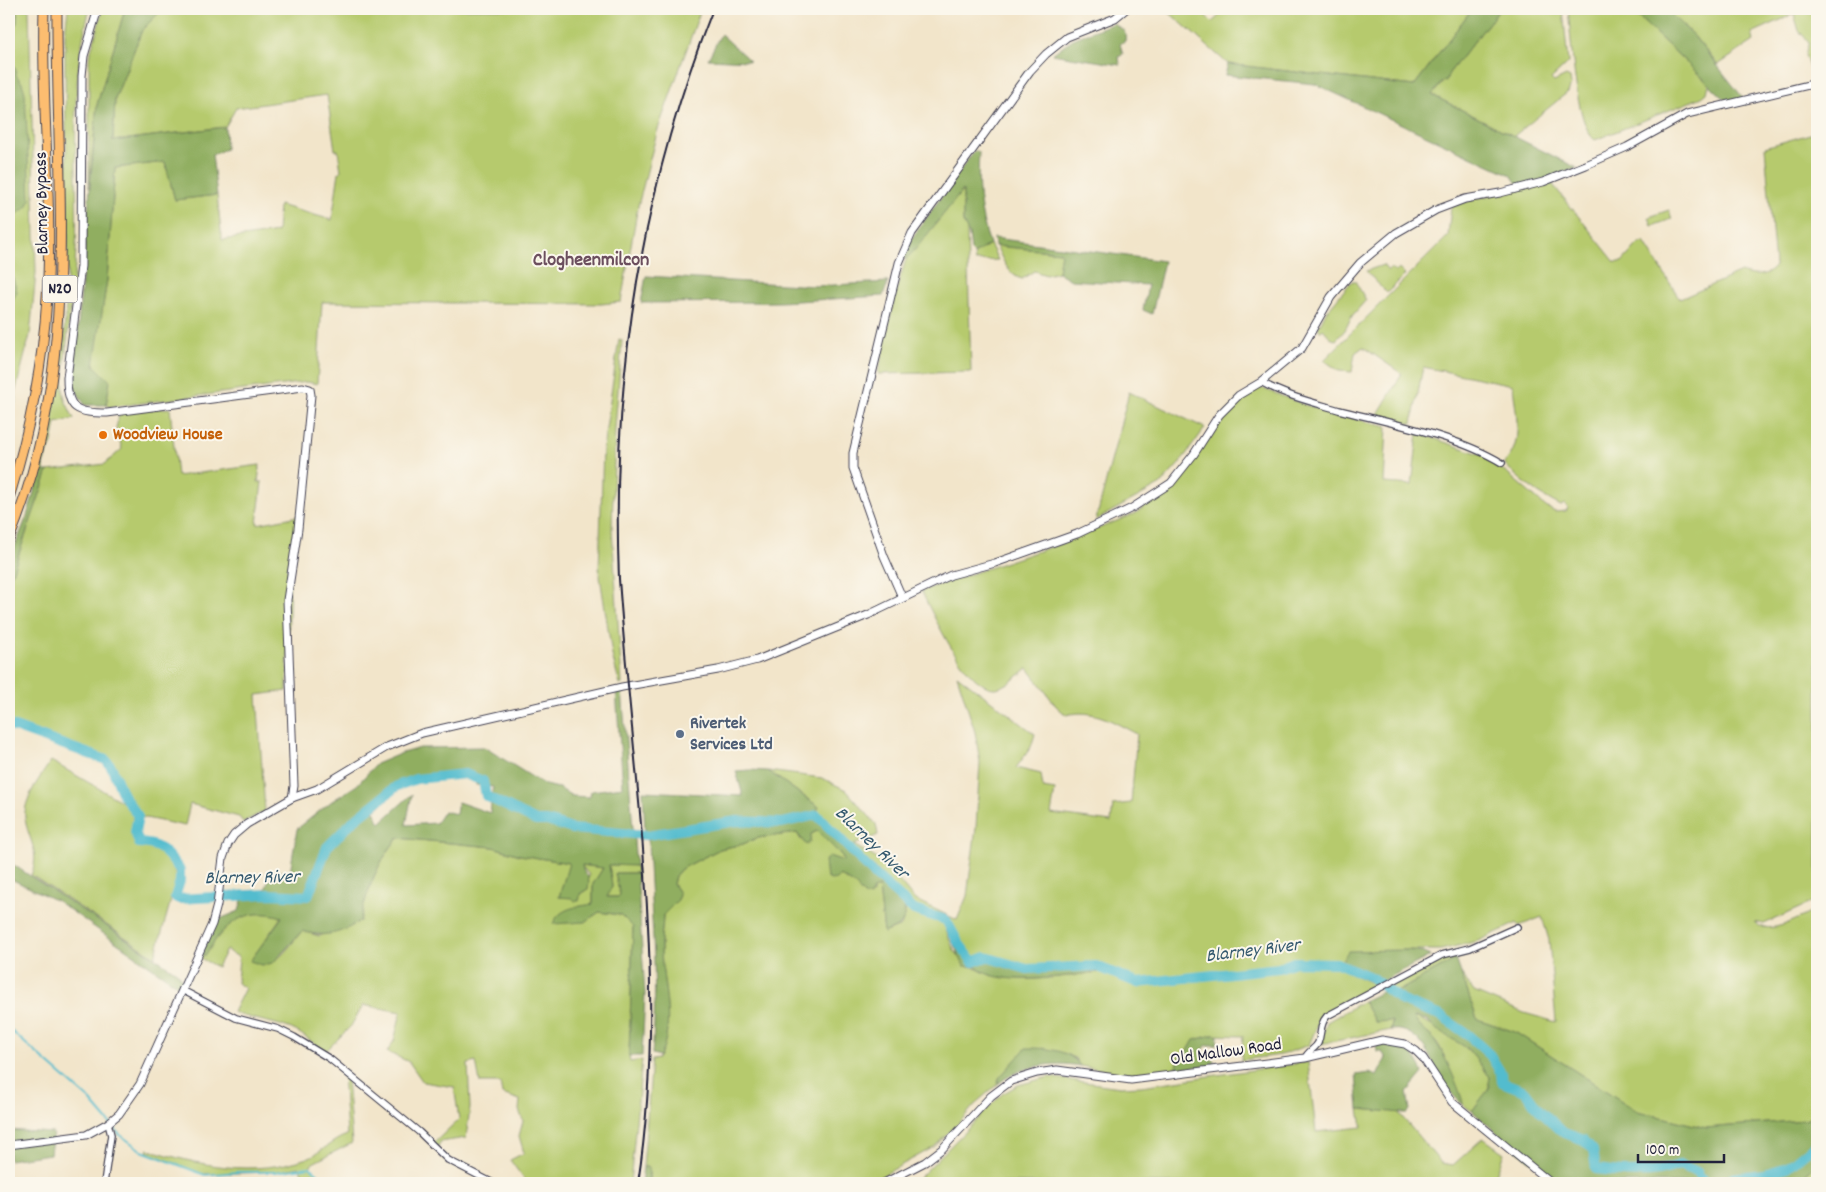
<svg xmlns="http://www.w3.org/2000/svg" width="1826" height="1192" font-family="Dekko,sans-serif">
<style>
.green{fill:#b6ca6d;stroke:#6c7654}
.forest{fill:#90ae60;stroke:#59684e;fill-rule:evenodd}
.lines{fill:none;stroke-linecap:round;stroke-linejoin:round}
.stream{stroke:#52bcce;stroke-width:2}
.river{stroke:#52bcce;stroke-width:10}
.minor-casing{stroke:#413f50;stroke-width:8}
.tertiary-casing{stroke:#413f50;stroke-width:9}
.trunk-casing{stroke:#413f50;stroke-width:11}
.minor{stroke:#fff;stroke-width:5.5}
.tertiary{stroke:#fff;stroke-width:7}
.trunk{stroke:#fcbd6f;stroke-width:9}
.rail{stroke:#22223b;stroke-width:2}
.food-dot{fill:#e8710a;stroke:#fbf7ec;stroke-width:2}
.service-dot{fill:#5c6f8a;stroke:#fbf7ec;stroke-width:2}
.labels{text-anchor:middle;dominant-baseline:central;stroke-width:4;stroke-linejoin:round;paint-order:stroke}
.shield{fill:#fbf7ec;stroke:#636270;stroke-width:1}
.shield-label{font-size:16px;font-weight:bold;fill:#22223b}
.street-label{font-size:18px;fill:#22223b;stroke:#fbf7ec}
.food-label{font-size:18px;font-weight:bold;fill:#c56008;stroke:#fbf7ec;text-anchor:start}
.service-label{font-size:18px;font-weight:bold;fill:#4e5e75;stroke:#fbf7ec;text-anchor:start}
.water-label{font-size:19px;font-style:italic;fill:#33586e;stroke:#fbf7ec}
.quarter-label{font-size:20px;font-weight:bold;fill:#6c4f5e;stroke:#fbf7ec}
</style>
<rect width="100%" height="100%" fill="#fbf7ec"/>
<filter id="ink" filterUnits="userSpaceOnUse"><feTurbulence type="fractalNoise" baseFrequency=".02" numOctaves="2"/><feDisplacementMap in="SourceGraphic" scale="10" xChannelSelector="R" yChannelSelector="G"/><feConvolveMatrix kernelMatrix="1 2 1 2 8 2 1 2 1" color-interpolation-filters="sRGB"/></filter>
<filter id="wash" filterUnits="userSpaceOnUse"><feTurbulence type="fractalNoise" baseFrequency=".0096" numOctaves="4" result="noise"/><feDisplacementMap in="SourceGraphic" scale="20" xChannelSelector="R" yChannelSelector="G"/><feGaussianBlur stdDeviation="1.12" result="paint"/><feColorMatrix in="noise" values="0 0 0 0 0 0 0 0 0 0 0 0 0 0 0 0 0 1.4 0 .05"/><feComposite in="paint" operator="in"/></filter>
<g filter="url(#wash)">
<rect width="100%" height="100%" fill="#f2e5ca"/>
<g class="green">
<path d="M9,9h20l7,264 -6,62 -21,81z"/>
<path d="M68,9h22c-23,79 -11,158 -14,239 -2,47 -11,94 -13,141l2,11 9,19 -18,4 -4,20 -7,15 -1,13h-4c12,-55 23,-109 26,-165 5,-91 -2,-183 -1,-274z"/>
<path d="M103,9h22l-28,96 -8,83v-130z"/>
<path d="M163,9h538l-44,123 -19,74 -17,96 -20,2 -279,-2 -5,82 -10,-2 -197,25 -4,-2 4,-24 -17,-16 14,-85 8,-112 50,-6 10,38 42,-5 5,45 55,-8 2,-27 53,15 7,-48 2,-1 -3,-21h-3l-8,-55 -91,13 -11,19 -112,14 2,-42 27,-69z"/>
<path d="M1165,9h34l13,13 15,-13h245l-58,77 -186,-22z"/>
<path d="M1500,9h63l5,54 -17,16 3,3 12,-6 4,2 1,7 -3,7 -54,44 -82,-41 12,-14h2l3,-8z"/>
<path d="M1568,9h62l79,75 -2,9 -5,4 -107,43c-20,-13 -24,-106 -27,-131z"/>
<path d="M1665,9h152v69l-4,2 -8,-25 4,-13 -10,-11 -5,-17 -42,19 2,8 -36,24 -25,-30z"/>
<path d="M1817,132v768l-53,24 -10,-2c15,16 47,-6 63,-12v205l-12,5 -99,8 -69,-17 -122,-79 -38,-13 -16,-46 13,19 50,21 32,9 -7,-82 -7,-23 -23,9 -2,-3 -39,18 -37,9h-39l-57,8 -5,7 -22,-4 -23,1 2,2 38,2 41,19 -54,29 -13,31 -28,10 -40,5 2,-24 -30,-1 -19,5 -8,14 -6,3 -4,12 -49,5 -47,-8 -5,-8 -33,-10 -43,30 -1,6 -20,17 -20,23 -24,23 -65,36h-220v-15l-6,-1 9,-107 6,-1c19,-34 3,-73 3,-110 -1,-11 2,-23 2,-34l15,-15 1,-7 -6,-9 2,-8 6,-7 39,-20 23,-5 14,-6 40,-5 4,7 16,-9 25,25 1,5 -15,-4 -3,4 20,18 28,15v-4l6,-3 5,46 17,-7 4,-11v-11l9,7 31,9 -2,2c4,9 8,25 14,32 36,38 96,23 142,18l2,-3 25,9v-3l-27,-11 -73,2 -39,-11 -14,6 -14,-19 -12,-25 -31,-10 -100,-95 3,-5 -51,-36 54,7 24,12 30,34 2,11 -24,10 30,18 30,36 43,21 10,-24 9,-68 4,-66 -5,-30 -18,-57 78,59 -4,13 -15,21 25,6 2,14 12,2 -4,24 60,8 2,-17 18,-2 6,-69c-24,-12 -43,-26 -71,-19l-10,-9 -28,-38c-8,6 -21,19 -32,20 -30,2 -63,-75 -75,-97l150,-51 65,-27 39,-30 54,-73 25,-21 5,-2 46,18 82,22 -3,56 28,2 6,-52 65,22 12,8 51,44 9,5 11,-1 2,-3 -4,-4 -3,2c-20,-10 -43,-26 -57,-43 21,-19 11,-52 9,-78l-90,-18 -11,56h-4l-30,-9 24,-40 -39,-27 -8,6 -3,19 -13,-1 -15,-11 124,-124 3,-29 20,-7 79,-19 65,81h7l15,-17 7,-3 36,57 61,-27c13,5 26,5 34,-6l-10,-119z"/>
<path d="M963,189v33l4,8 4,142 -93,2 18,-83 10,-32z"/>
<path d="M1669,210l3,9 -20,7 -3,-9z"/>
<path d="M990,244l8,16 -23,1 -1,-7z"/>
<path d="M996,246l65,6 -3,20 -12,3 -12,-4 -12,8c-14,-3 -20,-22 -26,-33z"/>
<path d="M1383,265l5,6 3,-3 5,4 3,-3 6,6 -18,18 -21,-22z"/>
<path d="M1352,281h3l11,19 -14,16 -7,14 -9,10 -4,-1 -9,-10 -2,2 -3,-3 8,-16z"/>
<path d="M619,339l3,1 -7,89 -3,100 10,155 -2,1 -8,-30 -13,-85 4,-121z"/>
<path d="M1129,392l76,36 -26,36 -18,20 -65,36z"/>
<path d="M170,408l7,68 83,-11 -2,17h4l-5,42 42,-8 -9,56 -3,119 -30,4 8,116 -22,11 -4,-5 -49,-13 -5,22 -44,-9 -7,-8c-1,11 -5,28 4,37 20,0 39,14 38,36l-21,75 -124,-82c10,-23 -3,-35 -6,-57 -2,-19 16,-42 26,-57l82,47 -27,-48 -97,-35v-143l39,-111 57,-7 17,-15 -6,-21 4,-17z"/>
<path d="M398,838l95,9 27,8 50,8 -11,34 21,-2 7,-6 2,-14 -8,-10 22,3 -10,16v20l-39,19c17,-2 31,1 45,-11l22,3 12,12 -4,129 1,6 12,-2 -12,123 -104,-1 -16,-22 14,-7 -5,-17 4,-15 -4,-11 1,-10 -18,-6 -2,-11h-20l-4,-21 -8,2 2,44 -4,30 -26,4 -2,5 -4,-4 25,-24 -5,-32 -31,-5 -14,-20 -22,-10 7,-11 7,-29 -38,-7 -12,21 -26,26c-12,-9 -25,-21 -39,-25 -18,-6 -36,-8 -53,-15l12,-24 -8,-5 2,-26 -13,-7 -9,17 -17,-9 2,-3h4c17,-32 40,-49 76,-39l-31,44c24,13 36,-12 51,-29l17,5 41,-15c7,-31 17,-58 38,-83z"/>
<path d="M619,864l17,2 1,7h-22l5,22 -2,2h-12l6,-11 -3,-21z"/>
<path d="M1453,955l3,4 -61,34 -8,-7z"/>
<path d="M1363,1001l12,21 17,-1 -1,9 -71,14 7,-22z"/>
<path d="M1414,1017c12,3 44,23 53,32 9,8 15,19 23,28l-2,13 -16,21 -9,-6c-1,-10 -6,-16 -10,-25 -6,-14 -8,-27 -18,-40 -8,-8 -17,-12 -21,-23z"/>
<path d="M1308,1062l8,70 46,-5 -3,-18 39,3 43,51 12,2 30,-27 21,15 -11,30h-572l-3,-4 84,-85 16,-9 31,-8 71,10 21,-1z"/>
<path d="M343,1072l4,5 5,66 -39,20 -3,4 20,16h-21l-5,-3 -4,-13 -25,5 -73,2 -55,-22 1,-3c53,17 105,28 159,9 14,-5 25,-18 40,-23z"/>
<path d="M1817,1163v20h-21z"/>
</g>
<g class="forest">
<path d="M9,9h9l-1,14 -4,5 -3,14 1,18 5,10v5l6,8 3,10 5,106 -2,7 -15,11 2,3 -5,13 3,12 -4,5z"/>
<path d="M125,9h38l-21,21 -27,69 -2,42 112,-14 1,22 -14,6 5,40 -42,5 -10,-38 -50,6 -8,112 -13,85 16,16 -4,24h-21l-12,-19 24,-281z"/>
<path d="M1472,9h28l-51,64 -3,9 -3,-1 -11,14 145,73 -57,20 -9,-13 -196,-91 -90,-9 3,-11 186,22z"/>
<path d="M1630,9h35l28,26 51,64 -16,3z"/>
<path d="M1114,23c5,7 13,3 11,18l-5,3 3,10 -4,3 1,8 -68,-11 21,-15z"/>
<path d="M721,34l29,27 -42,-2z"/>
<path d="M974,151l5,1c-2,33 0,61 11,92l-16,10 -3,-3 -2,-17 -6,-12v-32l-49,61 -8,8 -3,-1 7,-17z"/>
<path d="M994,238l170,23 -12,53 -9,-4 5,-25 -77,-5 -13,-8 3,-20 -66,-6z"/>
<path d="M9,274l4,4 4,14 -8,15z"/>
<path d="M646,276l170,10 72,-4 -5,14 -103,6 -139,1z"/>
<path d="M40,471h8l-39,111v-21l18,-45z"/>
<path d="M622,690l14,176 -27,-1 3,21 -5,11h11l2,-2 -5,-22h22l8,121 -3,62h-13l4,-129 -12,-12 -22,-3 -14,10 -32,2c7,-17 24,-17 40,-20v-20l10,-16 -21,-3c2,12 9,8 6,24l-7,4 -2,8h-4l-3,-3 -13,-1 10,-34 -49,-8 -27,-8 -95,-9c-21,25 -31,52 -38,83 -19,13 -36,17 -58,10l-29,32 -11,2 -12,-4 32,-44c-36,-11 -59,7 -76,38h-5l14,-34 24,-10 5,-18 21,-3 7,-19 18,1 7,-43 35,-28 25,-16 19,-21 26,-11 18,-5 64,-1 61,38 14,3 13,8 18,1 1,-6 32,-4 -7,-96zM445,777l31,2v6l17,2 -3,26 -32,-11 -2,12 -12,-3 -8,12 -30,2 6,-31 -32,29 -6,-12c28,-25 33,-30 71,-34z"/>
<path d="M750,770l18,1 51,36 -3,5 -34,8 -42,-3 -95,14 -2,-40 100,5 -7,-25z"/>
<path d="M816,817l29,31 60,56c0,21 -3,21 -21,29l-5,-46 -6,3 -3,7 -6,-2 -9,-10 -15,-10 -4,4 -5,1 -4,-2 -2,-17 4,-5 14,5v-4l-26,-26 -6,3 -1,8 -4,3 -9,-12 -40,5 -14,6 -23,5 -39,20 -6,7 -2,8 6,9 -1,7 -15,15c0,12 -3,24 -2,35 1,35 15,72 -1,106l-8,-2c7,-72 -2,-144 -4,-216l88,-14 45,2z"/>
<path d="M9,862l169,111 5,7 -3,7 -123,-86 -48,-23z"/>
<path d="M945,920l14,27 13,17 14,-5 40,12 70,-4 5,2 -2,3c-30,3 -100,17 -123,-5l-12,-1 -21,-44z"/>
<path d="M1402,950l17,1 11,5 -51,27 -8,-6 -31,-12 8,-14z"/>
<path d="M1456,959l21,60 38,13 122,79 69,17 99,-8 12,-5v48l-21,20h-233l-36,-24 -55,-48 16,-21 2,-13 -23,-29 -30,-18 -10,-10 -13,-3c4,11 14,15 21,24 8,10 27,52 28,64 -6,-6 -13,-12 -18,-20 -13,-21 -23,-59 -54,-55l1,-9 -17,1 -12,-21 21,-10 5,4 6,-2z"/>
<path d="M1213,1035l5,1 -1,9h-10l-4,5 3,8 8,2 1,5 -39,4 4,-12 6,-3 8,-14z"/>
<path d="M1392,1044c16,4 25,13 31,29l-16,19 3,18 -3,3h-5l-43,-4 -3,-34 13,-2 8,3 9,-18 -4,-6h-5l-1,-7z"/>
<path d="M1026,1048c18,0 44,1 54,18 -27,-5 -61,0 -82,18l1,-6z"/>
<path d="M9,1130l44,3 -3,21 -41,6z"/>
<path d="M643,1167h6v16h-8z"/>
</g>
<g class="lines">
<g class="stream">
<path d="M9,385l1,2"/>
<path d="M12,428l-3,-3 7,-28"/>
<path d="M9,1029l81,71 29,34 23,17 63,24 33,-3h37l35,-5 20,16"/>
</g>
<g class="river">
<path d="M9,725l97,35 6,8 11,27 15,21 -3,16 4,11c23,1 27,10 41,27v11l-5,16 4,2 89,-5 40,2 19,-49 26,-26 44,-35 19,-7 49,-5 18,7 3,15 50,25h11l25,8 75,6 90,-14 45,2 35,-8 54,56 43,39 32,10 12,22 15,20 13,-5 41,12 69,-3 42,17 141,-15 15,-6 43,1 34,14 31,24 37,14 28,19 23,21 11,18 1,9 23,9 15,20 24,22 20,7 9,10 3,19c28,4 56,7 83,-4l18,7 8,11"/>
<path d="M1728,1183l3,-5 33,-4 24,-7 29,-24"/>
</g>
</g>
</g>
<g filter="url(#ink)">
<g class="lines">
<defs>
<g id="minor">
<path d="M1261,382c25,14 51,20 78,28 51,13 119,26 163,53"/>
<path d="M182,990l54,28 42,11 16,8 36,22 89,73 29,28 45,23"/>
<path d="M1305,1058c3,-7 10,-9 13,-15 4,-10 1,-18 9,-27l115,-61 28,-7 47,-21"/>
<path d="M104,1183l7,-48 -3,-12"/>
</g>
<g id="tertiary">
<path d="M97,12l-13,44 -2,20 -1,190 -14,112c0,32 10,35 40,35l196,-26 7,2 1,6 -13,134 -11,71 7,186 -2,12"/>
<path d="M902,597l-18,-41 -31,-88v-15l46,-190 13,-30 118,-162 16,-17 21,-17 48,-19 11,-9"/>
<path d="M9,1145l77,-10 22,-12 11,-9 21,-30 72,-160 5,-19 6,-47 5,-14 6,-9 13,-11 45,-26 25,-9 70,-42 35,-14 200,-46 96,-17 39,-10 111,-45 83,-40 44,-12 82,-29 55,-26 39,-25 23,-29 25,-39 20,-20 22,-13 41,-34 29,-51 29,-34 36,-30 40,-23 29,-11 35,-6 43,-11 43,-17 41,-18 60,-33 130,-31"/>
<path d="M884,1183l41,-21 17,-13 49,-53 20,-15 26,-8 20,-3 74,10 174,-22 77,-18 23,4 11,7 7,7 29,44 99,81"/>
</g>
<g id="trunk">
<path d="M9,498c20,-65 34,-132 38,-201 6,-96 -6,-192 -3,-288"/>
<path d="M9,539c72,-170 47,-351 48,-530"/>
</g>
</defs>
<use href="#minor" class="minor-casing"/>
<use href="#tertiary" class="tertiary-casing"/>
<use href="#trunk" class="trunk-casing"/>
<use href="#minor" class="minor"/>
<use href="#tertiary" class="tertiary"/>
<use href="#trunk" class="trunk"/>
<path class="rail" d="M638,1183c31,-201 -5,-403 -19,-604 -8,-198 21,-386 94,-570"/>
</g>
</g>
<circle class="food-dot" cx="103" cy="435" r="5"/>
<circle class="service-dot" cx="680" cy="734" r="5"/>
<g class="labels">
<rect class="shield" x="42.5" y="275.5" width="35" height="27" rx="4"/>
<g class="shield-label">
<text x="60" y="289">N20</text>
</g>
<g class="street-label">
<text transform="translate(43 203) rotate(-91)">Blarney Bypass</text>
<text transform="translate(1226 1053) rotate(-8)">Old Mallow Road</text>
</g>
<g class="food-label">
<text x="113" y="435">Woodview House</text>
</g>
<g class="service-label">
<text x="690" y="724">Rivertek<tspan x="690" dy="21">Services Ltd</tspan></text>
</g>
<g class="water-label">
<text transform="translate(871 844) rotate(44)">Blarney River</text>
<text transform="translate(252 879) rotate(-1)">Blarney River</text>
<text transform="translate(1253 952) rotate(-7)">Blarney River</text>
</g>
<g class="quarter-label">
<text x="591" y="261">Clogheenmilcon</text>
</g>
</g>
<rect width="1826" height="1192" fill="none" stroke="#fbf7ec" stroke-width="30"/>
<path d="M1638 1154v8h86v-8" fill="none" stroke="#22223b" stroke-width="2.5"/>
<text x="1646" y="1154" font-size="15" fill="#22223b" stroke="#fbf7ec" stroke-width="4" paint-order="stroke">100 m</text>
</svg>
